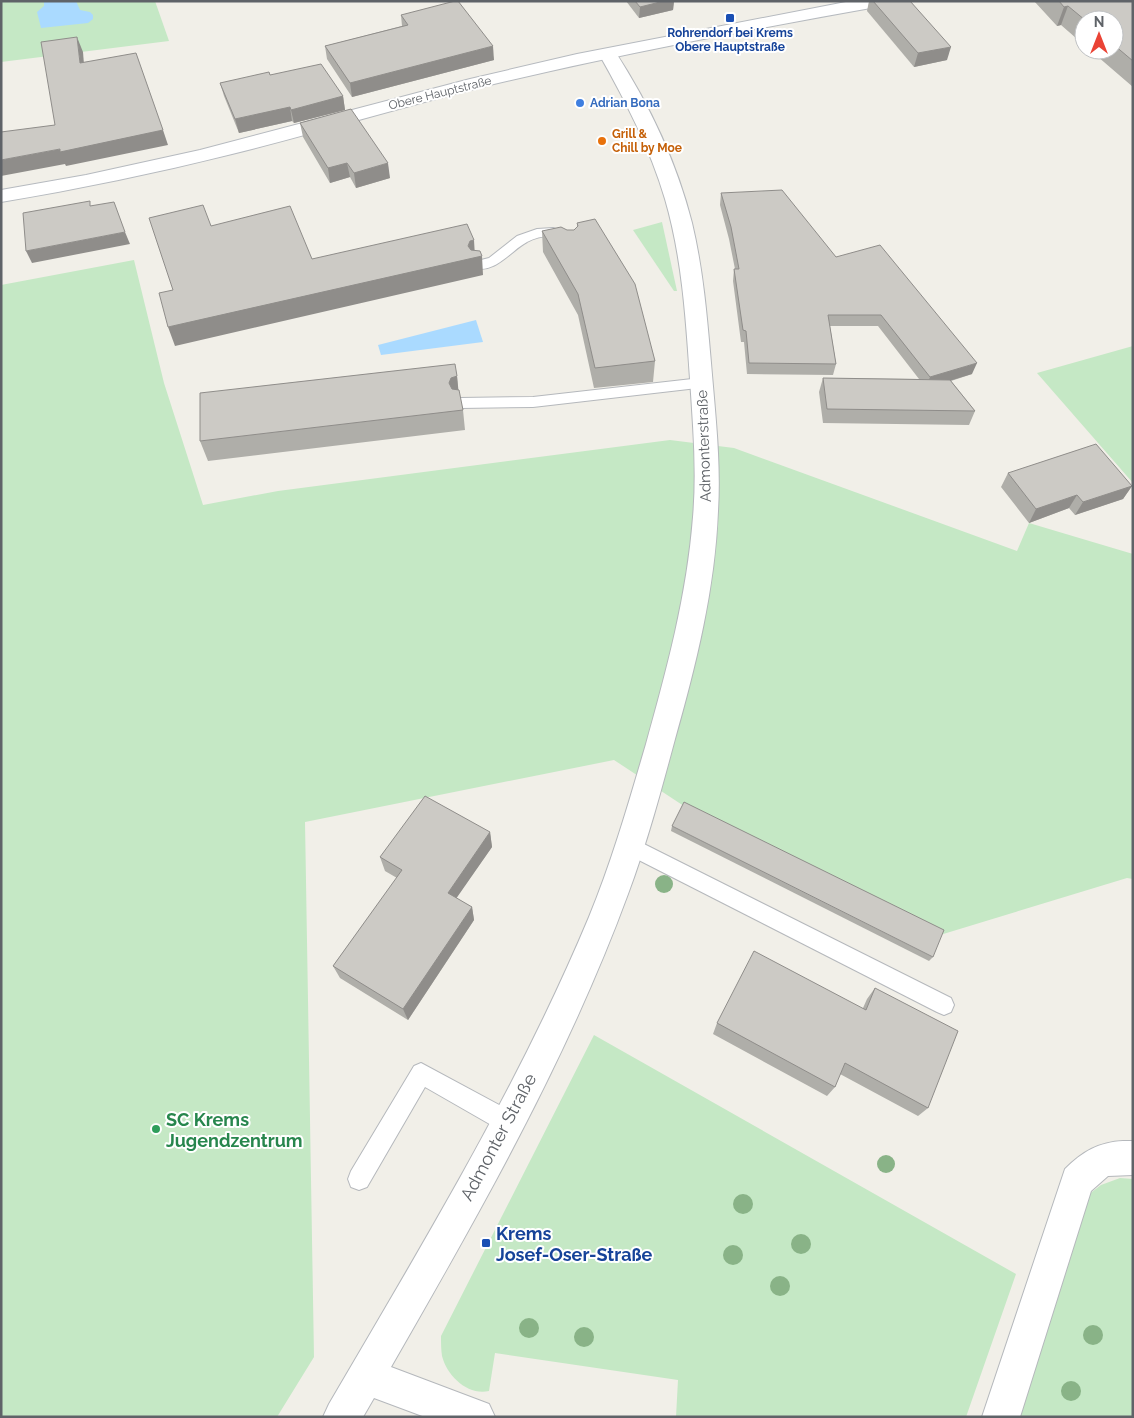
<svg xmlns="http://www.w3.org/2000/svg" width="1134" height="1418" font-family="Raleway,sans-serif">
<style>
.green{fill:#c5e8c5}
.water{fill:#aadaff}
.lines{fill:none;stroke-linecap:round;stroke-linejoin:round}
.service-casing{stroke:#b5b8bc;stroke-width:2}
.minor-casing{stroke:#b5b8bc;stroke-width:2}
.secondary-casing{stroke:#b6babf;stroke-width:2}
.service{fill:#fff;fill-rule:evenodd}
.minor{fill:#fff;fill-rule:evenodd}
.secondary{fill:#fff;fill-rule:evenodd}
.tree{fill:#89b387}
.wall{fill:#afaea9}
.shaded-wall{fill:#8f8d8a}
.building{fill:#cccac5;stroke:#8f8d8a}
.transit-dot{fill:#1a4fb4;stroke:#fff;stroke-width:2}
.shop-dot{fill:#3f7fe0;stroke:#fff;stroke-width:2}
.food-dot{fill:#e8710a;stroke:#fff;stroke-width:2}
.leisure-dot{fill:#2e9e5b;stroke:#fff;stroke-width:2}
.labels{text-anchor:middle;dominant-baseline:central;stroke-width:4;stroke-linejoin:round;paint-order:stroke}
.far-transit-label{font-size:12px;font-weight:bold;fill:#164399;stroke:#fff}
.far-street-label{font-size:12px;fill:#5f6368;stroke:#fff}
.far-shop-label{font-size:12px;font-weight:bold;fill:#366cbe;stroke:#fff;text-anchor:start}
.far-food-label{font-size:12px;font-weight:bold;fill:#c56008;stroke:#fff;text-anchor:start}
.street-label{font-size:15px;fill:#5f6368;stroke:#fff}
.near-leisure-label{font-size:18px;font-weight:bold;fill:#27864d;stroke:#fff;text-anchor:start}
.near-street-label{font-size:18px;fill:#5f6368;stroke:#fff}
.near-transit-label{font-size:18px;font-weight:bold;fill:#164399;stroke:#fff;text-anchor:start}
</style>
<rect width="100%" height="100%" fill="#f1efe8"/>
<g class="green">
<path d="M1,1h154l14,40 -168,21z"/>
<path d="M662,222l15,69h-3l-41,-61z"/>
<path d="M134,260l30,123 39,122 75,-14 392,-51 64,8 283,103 12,-28 104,31v325l-6,-1 -187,57 -247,-123 -79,-52 -309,62 9,535 -37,60h-276v-1132z"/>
<path d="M1133,346v137l-96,-110z"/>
<path d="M594,1035l422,239 -50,143h-290l2,-37 -183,-27 -6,38c-21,5 -42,-15 -47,-35 -1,-6 -1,-14 -1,-20z"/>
<path d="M1120,1178l13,1v238h-116l71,-222 13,-10z"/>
</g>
<g class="water">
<path d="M44,1h32l4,9 10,2 3,3v4l-5,4 -47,5 -4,-16 7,-6z"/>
<path d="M476,320l7,22 -102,13 -3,-10z"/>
</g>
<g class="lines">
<defs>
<g id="service">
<path d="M553,228l16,6 2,3 -2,3c-8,2 -12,-3 -19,-4 -7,0 -16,2 -23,6 -17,9 -31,32 -54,26l-2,-3 2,-3 16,-4 28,-22 20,-7z"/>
<path d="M701,378l5,1 2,4 -2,4 -173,20 -73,1 -5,-1 -2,-4 2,-4 5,-1 73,-1z"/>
<path d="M630,837l321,161 3,7 -3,7 -7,3 -7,-3 -314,-160 -2,-6 2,-6z"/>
<path d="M421,1063l95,51 3,8 -3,8 -8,3 -8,-3 -75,-43 -58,100 -8,3 -8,-3 -3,-8 3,-8 63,-105z"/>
</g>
<g id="minor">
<path d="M608,49l6,1c34,52 63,113 78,173 11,46 15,93 19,140 4,49 10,99 7,148 -3,78 -22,154 -43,228 -14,52 -28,104 -47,155 -61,166 -149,320 -237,473l98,37 6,13h-70l-51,-19 -11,19h-40l6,-13c93,-159 189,-317 260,-487 23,-56 40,-115 57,-173 21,-75 41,-149 47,-227 4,-46 0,-92 -3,-138 -4,-60 -8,-122 -25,-180 -15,-51 -40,-99 -66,-145l3,-4z"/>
<path d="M1123,1141h10v34l-25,1 -17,15 -71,226h-38l83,-248c17,-17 34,-27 58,-28z"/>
</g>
<path id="secondary" d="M851,1h40l-3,4 -6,1c-134,24 -268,49 -400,81 -84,21 -166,46 -250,67 -76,19 -153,35 -231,48v-12l85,-15 114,-25 270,-71 107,-25z"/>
</defs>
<use href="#service" class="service-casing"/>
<use href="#minor" class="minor-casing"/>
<use href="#secondary" class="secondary-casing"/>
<use href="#service" class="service"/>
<use href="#minor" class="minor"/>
<use href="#secondary" class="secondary"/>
</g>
<g class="tree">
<circle cx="664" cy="884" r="9"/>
<circle cx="886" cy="1164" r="9"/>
<circle cx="743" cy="1204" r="10"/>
<circle cx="801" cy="1244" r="10"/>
<circle cx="733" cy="1255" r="10"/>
<circle cx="780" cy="1286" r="10"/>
<circle cx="529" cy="1328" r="10"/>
<circle cx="1093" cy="1335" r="10"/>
<circle cx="584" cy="1337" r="10"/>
<circle cx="1071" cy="1391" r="10"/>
</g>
<g class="wall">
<path d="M626,1h48l-1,9 -34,8z"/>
<path d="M869,1h41l37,59 -33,7 -47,-56z"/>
<path d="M1034,1h99v86l-43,-37h24v-30h-30v25l-23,-20 -4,1z"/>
<path d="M401,15l93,45 -142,37 -25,-38 -2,-13 77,-20z"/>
<path d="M270,75l73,21 2,14 -51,13 -2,-2 -53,12 -15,-37 -4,-13z"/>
<path d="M300,123l90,55 -34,10 -6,-11 -20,6 -27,-46z"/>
<path d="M721,193l115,64 136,117 -21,7 24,30 -6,14 -146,-2 -4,-31 4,-14 96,1 -41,-53h-48l6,38 -3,11 -86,-1 -3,-32h-3l-8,-61 1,-12h1l-6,-30 -9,-34z"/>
<path d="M577,223l78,138 -2,21 -59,6 -16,-73 -35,-63 -1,-21 32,-1 3,-3z"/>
<path d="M457,376l1,13 5,21 2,20 -257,31 -8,-20z"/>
<path d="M1008,473l124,13 -9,13 -48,16 -6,-7 -40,15 -28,-36z"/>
<path d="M672,826l261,131 -4,4 -258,-130z"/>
<path d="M490,832l2,15 -36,51 16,9 2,13 -66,100 -68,-42 -7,-12 64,-88 -12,-7 -5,-14z"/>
<path d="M875,988l53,120 -10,8 -78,-42 -5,13 -8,9 -114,-62 4,-11 146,-15 4,-9z"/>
</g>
<g class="shaded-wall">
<path d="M664,1h10l-1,9 -34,8 1,-11z"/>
<path d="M1068,6l-7,19 -4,1 7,-19z"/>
<path d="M77,37l6,15 2,25 -5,-14z"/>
<path d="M493,46l1,14 -142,37 -2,-14z"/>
<path d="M951,47l-4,13 -33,7 4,-14z"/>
<path d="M343,96l2,14 -51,13 -3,-13z"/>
<path d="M290,107l2,14 -53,12 -4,-14z"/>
<path d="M163,130l5,15 -102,21 -1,-2 -64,12v-16z"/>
<path d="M347,163l3,14 -20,6 -2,-15z"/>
<path d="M388,163l2,15 -34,10 -2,-15z"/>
<path d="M125,232l5,12 -98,19 -6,-12z"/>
<path d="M474,240l1,17 7,-1 1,19 -308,71 -7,-19 300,-81 2,-5z"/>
<path d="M977,363l-5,11 -46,14 4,-11z"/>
<path d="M457,376l2,20 -6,2 -4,-15 2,-5z"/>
<path d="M1132,486l-9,13 -48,16 8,-13z"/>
<path d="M1077,495l-8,13 -40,15 7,-14z"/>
<path d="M490,832l2,15 -41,59 -3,-13z"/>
<path d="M472,907l2,13 -66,100 -5,-11z"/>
</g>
<g class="building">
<path d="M455,1h3l35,45 -143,37 -25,-37 83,-21 -7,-10z"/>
<path d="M635,1h29l-24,6z"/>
<path d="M873,1h37l41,46 -33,6z"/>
<path d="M1059,1h74v60l-19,-16v-25h-29l-17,-14 -4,1z"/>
<path d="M77,37l3,26 56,-10 27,77 -103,22v-3l-59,11v-28l54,-7 -14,-83z"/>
<path d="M321,64l22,32 -52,14 -1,-3 -55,12 -15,-36 49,-11 1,3z"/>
<path d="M351,109l37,54 -34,10 -7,-10 -19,5 -28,-45z"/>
<path d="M782,190l54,67 44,-12 97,118 -47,14 -49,-62h-53l8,49 -87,-1 -3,-32 -3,-1 -9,-61h5l-8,-42 -10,-34z"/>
<path d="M90,201v5l24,-4 11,30 -99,19 -3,-38z"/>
<path d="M203,205l8,21 79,-20 22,53 155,-35 7,16 -4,1 -2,5 3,4 9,1 2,5 -314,71 -9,-34 14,-3 -24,-72z"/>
<path d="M595,219l40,65 20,77 -60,7 -17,-74 -36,-63 19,-4 6,3h7l4,-4 -1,-3z"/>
<path d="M455,364l2,12 -6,2 -2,5 3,6 7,1 4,20 -263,31v-48z"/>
<path d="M823,378l127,2 25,31 -148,-2z"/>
<path d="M1096,444l36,42 -49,16 -6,-7 -41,14 -28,-36z"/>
<path d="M425,796l65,36 -42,61 24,14 -69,102 -70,-43 69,-96 -22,-13z"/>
<path d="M684,802l260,128 -11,27 -261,-131z"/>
<path d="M754,951l112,59 9,-22 83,43 -30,77 -83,-45 -10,24 -118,-64z"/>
</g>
<g class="transit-dot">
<rect x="725" y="13" width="10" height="10" rx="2.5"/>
<rect x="481" y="1238" width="10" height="10" rx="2.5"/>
</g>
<circle class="shop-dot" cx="580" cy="103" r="5"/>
<circle class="food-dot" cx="602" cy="141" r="5"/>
<circle class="leisure-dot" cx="156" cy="1129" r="5"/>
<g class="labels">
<g class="far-transit-label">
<text x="730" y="33">Rohrendorf bei Krems<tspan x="730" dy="14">Obere Hauptstraße</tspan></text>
</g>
<g class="far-street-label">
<text transform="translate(440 93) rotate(-14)">Obere Hauptstraße</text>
</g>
<g class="far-shop-label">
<text x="590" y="103">Adrian Bona</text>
</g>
<g class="far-food-label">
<text x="612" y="134">Grill &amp;<tspan x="612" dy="14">Chill by Moe</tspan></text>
</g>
<g class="street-label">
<text transform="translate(704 446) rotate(-92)">Admonterstraße</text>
</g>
<g class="near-leisure-label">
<text x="166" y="1119">SC Krems<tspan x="166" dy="21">Jugendzentrum</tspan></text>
</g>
<g class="near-street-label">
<text transform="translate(498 1137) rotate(-62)">Admonter Straße</text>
</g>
<g class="near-transit-label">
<text x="496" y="1233">Krems<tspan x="496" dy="21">Josef-Oser-Straße</tspan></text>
</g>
</g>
<rect width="1134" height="1418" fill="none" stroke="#5f6368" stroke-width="5"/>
<g transform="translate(1099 35)"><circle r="24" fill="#ffffff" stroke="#bfc1c3"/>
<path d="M0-4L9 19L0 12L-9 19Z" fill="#ea4335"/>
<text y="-8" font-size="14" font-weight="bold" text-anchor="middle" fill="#5f6368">N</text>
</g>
</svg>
